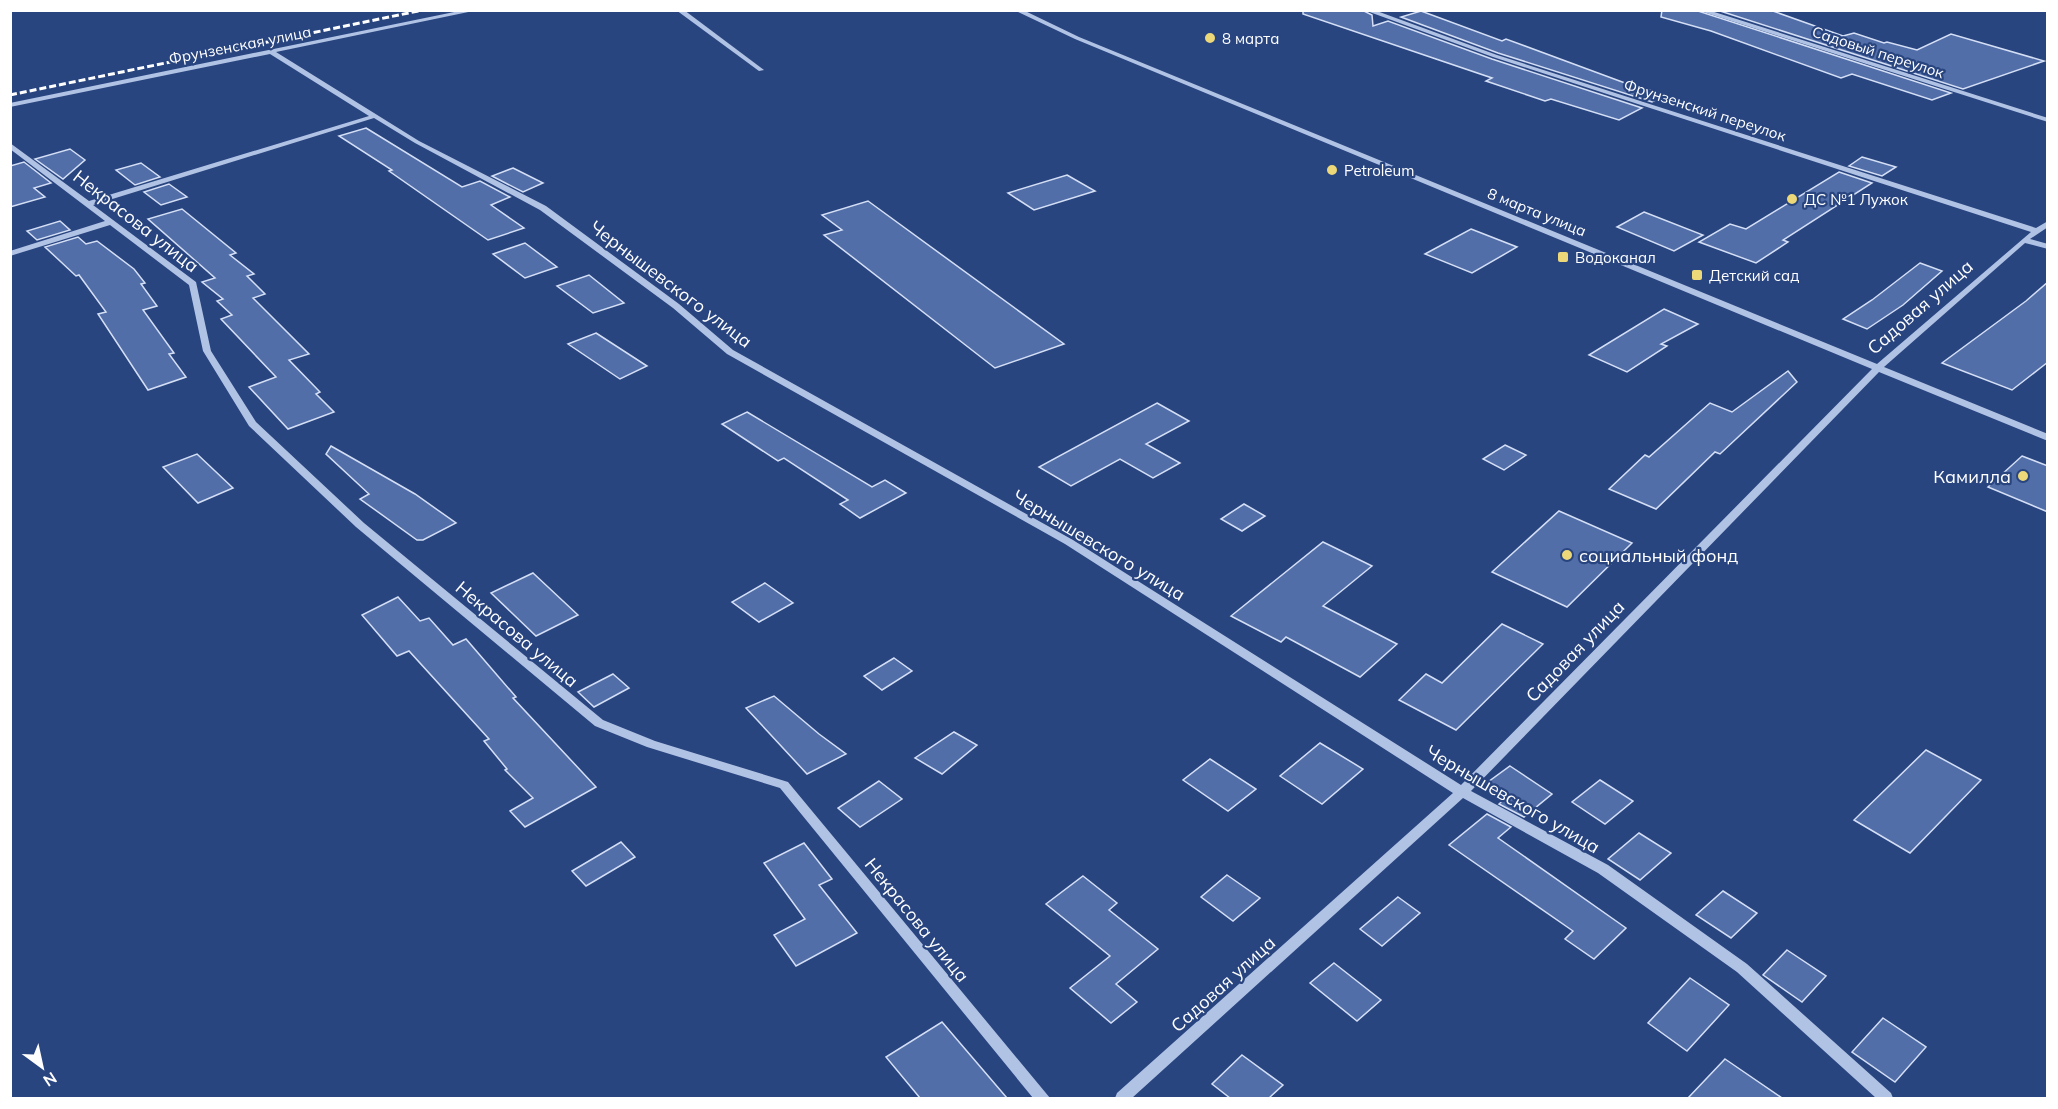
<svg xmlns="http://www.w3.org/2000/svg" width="2058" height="1109" font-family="Mulish,sans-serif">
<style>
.building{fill:#526ea8;stroke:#d4dff5;stroke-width:1.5}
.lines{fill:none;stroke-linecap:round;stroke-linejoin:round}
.minor{fill:#b1c3e5;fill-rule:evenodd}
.rail{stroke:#fff;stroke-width:3;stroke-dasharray:7 3;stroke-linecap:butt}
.poi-dot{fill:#ecd879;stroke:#294580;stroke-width:2}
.labels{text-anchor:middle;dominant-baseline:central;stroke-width:4.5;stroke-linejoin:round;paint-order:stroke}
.far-poi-label{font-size:15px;fill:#fff;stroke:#294580;text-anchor:start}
.far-street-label{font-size:15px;fill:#fff;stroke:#294580}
.street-label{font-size:18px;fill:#fff;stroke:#294580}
.poi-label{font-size:18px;fill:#fff;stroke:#294580;text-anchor:end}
</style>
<rect width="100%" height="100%" fill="#294580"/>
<g class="building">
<path d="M1303,10h59l10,5 1,11 15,-5 104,38 150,49 -23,12 -68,-21 -6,2 -59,-20 6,-3 -189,-64z"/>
<path d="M1662,10h33l256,83 -19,7 -80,-26 -11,4 -130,-47 -50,-14z"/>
<path d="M1717,10h53l73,26 11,-3 30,10 3,-1 30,8 34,-16 93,27 -81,28z"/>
<path d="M1421,11l81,30 4,-2 119,44 41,12 -14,7 -154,-49 -97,-36z"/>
<path d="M366,128l96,59 18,-6 30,16 -19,8 33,23 -36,12 -99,-69 3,-1 -53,-34z"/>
<path d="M70,149l15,11 -22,19 -28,-20z"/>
<path d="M1862,157l34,10 -14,9 -33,-10z"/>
<path d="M24,162l27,21 -17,5 11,9 -35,10v-41z"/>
<path d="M141,163l19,14 -25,8 -19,-15z"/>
<path d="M513,168l30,15 -20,9 -31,-16z"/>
<path d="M1839,172l33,11 -89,57 5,2 -32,21 -57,-21 31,-18 16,5z"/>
<path d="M1067,175l28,16 -61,19 -26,-17z"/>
<path d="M169,184l18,13 -26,8 -17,-13z"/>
<path d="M868,201l196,143 -69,24 -171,-133 18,-5 -20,-15z"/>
<path d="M182,209l54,44 -6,2 24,19 -7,2 18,18 -12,4 56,56 -20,6 31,32 -4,2 18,18 -46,17 -39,-42 27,-10 -55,-58 11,-4 -15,-14 6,-2 -21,-17 13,-4 -67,-59z"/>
<path d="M1644,212l59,23 -29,16 -57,-24z"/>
<path d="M60,221l10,9 -33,10 -10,-9z"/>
<path d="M1471,229l46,18 -45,26 -47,-19z"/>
<path d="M78,237l8,7 11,-3 37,28 11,14 -4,1 16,22 -14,4 31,43 -5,1 17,23 -38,13 -50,-76 8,-2 -27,-37 -3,1 -31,-29z"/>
<path d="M525,243l32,24 -32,11 -32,-24z"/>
<path d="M1920,263l22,8 -39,34 -36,24 -24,-10 29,-19z"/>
<path d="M589,275l35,28 -31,10 -36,-27z"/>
<path d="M2048,282v80l-36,28 -70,-27 84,-62z"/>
<path d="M1664,309l34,15 -37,20 6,2 -40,26 -38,-17z"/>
<path d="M596,333l51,33 -27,13 -52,-35z"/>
<path d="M1788,371l9,11 -77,72 -5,-2 -59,57 -47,-20 36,-34 4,2 61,-54 22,9z"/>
<path d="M1157,403l32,18 -43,23 34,19 -27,15 -33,-19 -49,27 -32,-19z"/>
<path d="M747,412l125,75 13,-7 21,13 -46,25 -20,-14 8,-4 -64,-42 -6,3 -56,-37z"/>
<path d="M1505,445l21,10 -22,15 -21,-11z"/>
<path d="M331,446l84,48 41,29 -33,17h-6l-57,-41 9,-5 -43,-40z"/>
<path d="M197,454l36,34 -35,15 -35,-36z"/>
<path d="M2022,456l26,10v46l-60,-25z"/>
<path d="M1244,504l21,12 -23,15 -21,-12z"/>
<path d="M1559,511l73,32 -65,64 -75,-35z"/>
<path d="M1323,542l49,24 -49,40 74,38 -37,33 -74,-40 -5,5 -50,-26z"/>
<path d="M533,573l45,42 -42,21 -45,-43z"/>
<path d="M765,583l28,20 -34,19 -27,-20z"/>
<path d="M398,597l22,24 9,-3 24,27 13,-6 50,58 -3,1 83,89 -71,40 -15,-16 23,-13 -28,-28 2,-1 -23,-28 5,-2 -80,-88 -12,5 -35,-41z"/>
<path d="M1502,624l41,20 -87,86 -57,-30 27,-26 16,9z"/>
<path d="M894,658l18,13 -30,19 -18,-14z"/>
<path d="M613,674l16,14 -35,19 -16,-15z"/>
<path d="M774,696l45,38 27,20 -39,20 -61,-66z"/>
<path d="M954,732l23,13 -35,29 -27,-16z"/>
<path d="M1320,743l43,26 -41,35 -42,-28z"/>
<path d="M1926,750l55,30 -71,73 -56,-33z"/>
<path d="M1210,759l46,30 -28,22 -45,-31z"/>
<path d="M1510,766l42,28 -28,23 -25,-13 9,-8 -20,-14z"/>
<path d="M1600,780l33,21 -28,23 -33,-22z"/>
<path d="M879,781l23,18 -42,28 -22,-19z"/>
<path d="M1487,814l24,13 -13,11 128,90 -32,31 -29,-20 8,-8 -124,-86z"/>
<path d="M1639,833l32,20 -31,27 -32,-21z"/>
<path d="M621,842l14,15 -49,29 -14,-15z"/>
<path d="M804,843l28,36 -13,6 38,48 -61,33 -22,-31 31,-16 -41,-56z"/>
<path d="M1227,875l33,23 -27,23 -32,-24z"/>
<path d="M1083,876l34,27 -8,7 49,39 -42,35 21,18 -26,21 -41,-35 40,-32 -64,-52z"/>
<path d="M1723,891l34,22 -26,25 -35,-23z"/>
<path d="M1398,897l22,16 -38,33 -22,-17z"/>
<path d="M1787,950l39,26 -24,26 -39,-27z"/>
<path d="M1334,963l47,37 -24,21 -47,-38z"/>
<path d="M1690,978l39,27 -42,46 -39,-28z"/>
<path d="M1883,1018l43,29 -31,35 -43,-30z"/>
<path d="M942,1022l65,76h-87l-34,-41z"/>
<path d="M1242,1055l41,30 -14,13h-39l-18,-14z"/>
<path d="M1725,1059l57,39h-94z"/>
</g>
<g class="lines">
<g class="minor">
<path d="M464,10h14l-202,42 143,89 127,65 133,98 54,46 340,190 388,245 411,-416 -797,-330 -61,-29h9l56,27 798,327 154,-132 -538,-175 -129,-47h10l123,45 539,173 12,-7v6l-18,12 18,5v5l-23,-6 -141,124 164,67v7l-169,-69 -408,419 137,74 139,99 144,129 2,5h-17l-139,-126 -139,-99 -135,-75 -331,300h-17l2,-5 336,-300 -388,-249 -338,-190 -54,-46 -133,-98 -125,-67 -41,-25 -281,87 103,77 15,69 45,71 108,101 239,197 52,21 133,41 262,316h-17l-253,-310 -133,-41 -52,-21 -239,-199 -107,-101 -46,-75 -14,-66 -79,-60 -100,31v-5l95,-30 -95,-72v-6l79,58 280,-85 -99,-62 -260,53v-4z"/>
<path d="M676,10h8l80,60 -5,1z"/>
<path d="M1697,10h11l340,108v4z"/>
</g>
<path class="rail" d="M10,95l413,-85"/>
</g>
<g class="poi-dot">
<circle cx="1210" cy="38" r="6"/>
<circle cx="1332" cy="170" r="6"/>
<circle cx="1792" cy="199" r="6"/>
<rect x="1557" y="251" width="12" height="12" rx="3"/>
<rect x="1691" y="269" width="12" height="12" rx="3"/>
<circle cx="2023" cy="476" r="6"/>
<circle cx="1567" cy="555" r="6"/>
</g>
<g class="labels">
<g class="far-poi-label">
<text x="1222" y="38">8 марта</text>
<text x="1344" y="170">Petroleum</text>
<text x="1804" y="199">ДС №1 Лужок</text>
<text x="1575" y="257">Водоканал</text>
<text x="1709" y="275">Детский сад</text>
</g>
<g class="far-street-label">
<text transform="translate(240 45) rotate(-11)">Фрунзенская улица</text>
<text transform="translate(1878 52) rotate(18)">Садовый переулок</text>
<text transform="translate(1705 110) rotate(18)">Фрунзенский переулок</text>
<text transform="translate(1537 212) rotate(22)">8 марта улица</text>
</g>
<g class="street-label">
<text transform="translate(136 221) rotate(38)">Некрасова улица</text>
<text transform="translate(671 284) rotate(37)">Чернышевского улица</text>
<text transform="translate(1920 307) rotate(-41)">Садовая улица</text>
<text transform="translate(1099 545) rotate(31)">Чернышевского улица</text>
<text transform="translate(517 634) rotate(40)">Некрасова улица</text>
<text transform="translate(1575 651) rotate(-46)">Садовая улица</text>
<text transform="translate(1513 799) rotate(30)">Чернышевского улица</text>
<text transform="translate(917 920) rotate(51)">Некрасова улица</text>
<text transform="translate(1223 984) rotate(-42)">Садовая улица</text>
</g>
<g class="poi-label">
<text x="2011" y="476">Камилла</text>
<text x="1579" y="555" text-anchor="start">социальный фонд</text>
</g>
</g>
<rect width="2058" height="1109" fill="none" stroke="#ffffff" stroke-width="24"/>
<g transform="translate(42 1067) rotate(147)" stroke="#294580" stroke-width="4.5" paint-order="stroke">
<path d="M0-4.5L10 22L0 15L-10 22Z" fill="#ffffff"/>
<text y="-9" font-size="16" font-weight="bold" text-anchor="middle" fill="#ffffff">N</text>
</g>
</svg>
